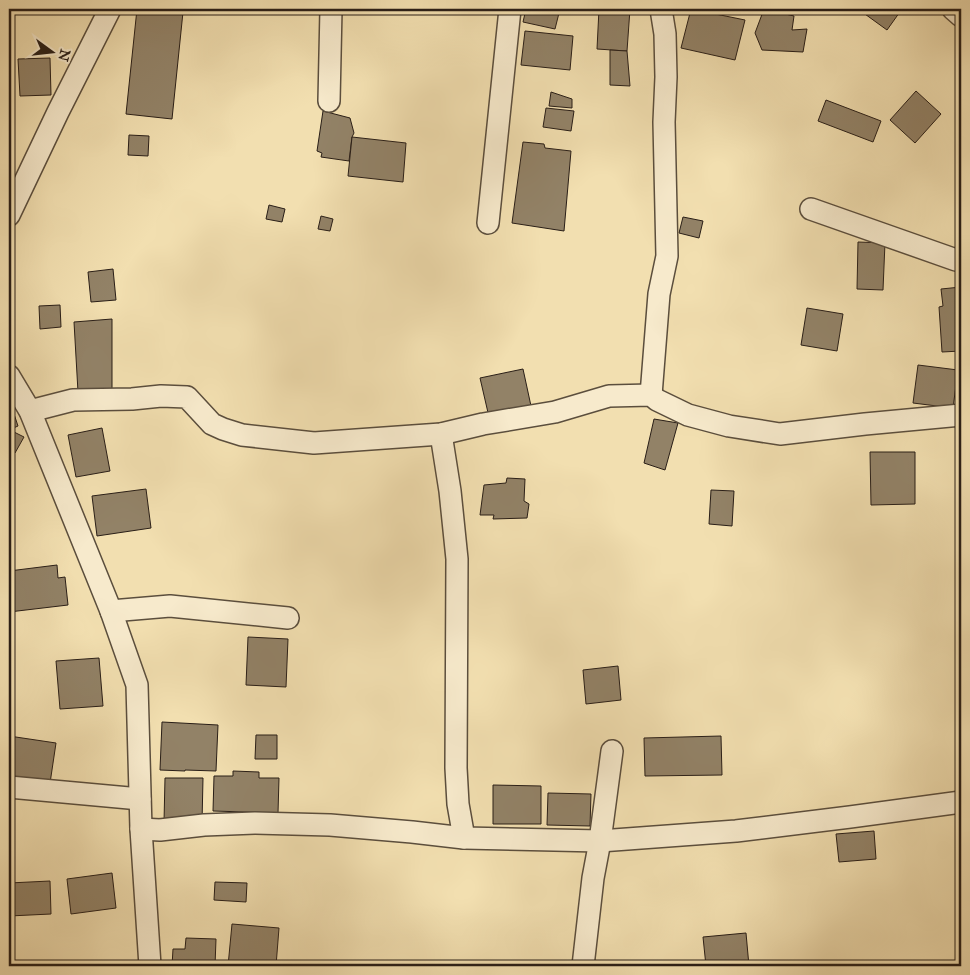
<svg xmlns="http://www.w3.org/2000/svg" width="970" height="975" font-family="'IM FELL Great Primer',serif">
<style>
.building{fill:#928267;stroke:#291e17}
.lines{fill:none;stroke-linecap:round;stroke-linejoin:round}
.minor-casing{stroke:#5b4e3d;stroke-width:24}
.minor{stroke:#f7eacc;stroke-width:21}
</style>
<rect width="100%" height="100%" fill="#f2dfb0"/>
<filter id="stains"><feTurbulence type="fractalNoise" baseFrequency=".004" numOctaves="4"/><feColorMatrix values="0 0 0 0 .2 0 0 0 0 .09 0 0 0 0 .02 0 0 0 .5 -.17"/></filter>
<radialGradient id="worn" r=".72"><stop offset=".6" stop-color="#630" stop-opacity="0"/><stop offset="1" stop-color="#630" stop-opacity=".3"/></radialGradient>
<g class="building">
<path d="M137,9h12l34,3 -11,107 -46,-5z"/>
<path d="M526,9h34l-5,20 -32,-7z"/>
<path d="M599,9h31l-3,42 -30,-2z"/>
<path d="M691,9l54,11 -10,40 -54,-12z"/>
<path d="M764,9l30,7 -2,14 15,-1 -4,23 -41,-2 -7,-17z"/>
<path d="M858,9h44l-15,21z"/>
<path d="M525,31l48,5 -3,34 -49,-5z"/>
<path d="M610,50l17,1 3,35 -20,-1z"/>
<path d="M50,58l1,37 -31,1 -2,-37z"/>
<path d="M916,91l25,23 -26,29 -25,-23z"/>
<path d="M551,92l21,7v9l-23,-2z"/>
<path d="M826,100l55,21 -8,21 -55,-21z"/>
<path d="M546,108l28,3 -3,20 -28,-4z"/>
<path d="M323,111l27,7 4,15 -2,4 -3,24 -28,-4 1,-4 -5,-2z"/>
<path d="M129,135l20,1 -1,20 -20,-1z"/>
<path d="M352,137l54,6 -3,39 -55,-6z"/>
<path d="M523,142l21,2 1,4 26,3 -7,80 -52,-8z"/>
<path d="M269,205l16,4 -3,13 -16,-3z"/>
<path d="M321,216l12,3 -3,12 -12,-2z"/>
<path d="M683,217l20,4 -4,17 -20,-5z"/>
<path d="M858,242l27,1 -2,47 -26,-1z"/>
<path d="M113,269l3,31 -25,2 -3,-30z"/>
<path d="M961,287v64l-19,1 -3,-45 4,-1 -2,-17z"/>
<path d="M60,305l1,22 -21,2 -1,-23z"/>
<path d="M807,308l36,6 -6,37 -36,-6z"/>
<path d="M112,319v76l-34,-3 -4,-70z"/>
<path d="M918,365l40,5 -5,38 -40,-5z"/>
<path d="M523,369l8,37 -42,11 -9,-39z"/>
<path d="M9,399l9,27 -9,4z"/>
<path d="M654,419l24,4 -13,47 -21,-7z"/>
<path d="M102,428l8,43 -34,6 -8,-42z"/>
<path d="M12,431l12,6 -9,16 -6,-3v-14z"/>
<path d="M870,452h45v52l-44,1z"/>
<path d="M507,478l18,1 -1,22 5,3 -2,14 -34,1 1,-4h-14l4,-30 22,-2z"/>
<path d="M146,489l5,39 -54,8 -5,-40z"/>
<path d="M711,490l23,1 -2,35 -23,-2z"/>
<path d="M57,565l1,13 7,-1 3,28 -59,7v-41z"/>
<path d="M248,637l40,2 -2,48 -40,-2z"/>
<path d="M99,658l4,48 -43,3 -4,-48z"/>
<path d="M618,666l3,34 -35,4 -3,-34z"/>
<path d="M162,722l56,3 -2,46 -31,-1v1l-25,-1z"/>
<path d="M256,735h21v24h-22z"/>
<path d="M9,736l47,7 -7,47 -40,-6z"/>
<path d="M721,736l1,39 -77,1 -1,-38z"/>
<path d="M233,771l26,1v6h20l-1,35 -65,-2 1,-35h19z"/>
<path d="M165,778h38l-1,45 -38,-1z"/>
<path d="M493,785l48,1v38h-48z"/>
<path d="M548,793l43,1 -1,32 -43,-1z"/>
<path d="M874,831l2,28 -37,3 -3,-28z"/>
<path d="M112,873l4,35 -45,6 -4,-35z"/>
<path d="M50,881l1,33 -42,2v-33z"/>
<path d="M215,882l32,1 -1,19 -32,-2z"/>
<path d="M232,924l47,4 -3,38h-48z"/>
<path d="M746,933l3,33h-43l-3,-29z"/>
<path d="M186,938l30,1 -1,27h-43l1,-17h12z"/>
</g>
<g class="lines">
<defs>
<g id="minor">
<path d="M953,9l8,7"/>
<path d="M329,101l2,-92"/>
<path d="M811,209l145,51 5,-3"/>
<path d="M9,215l49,-103 52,-103"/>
<path d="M488,223l22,-214"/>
<path d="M9,376l21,35 81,200 26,74 4,144 9,137"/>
<path d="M651,395l8,-101 8,-38 -3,-134 2,-45 -1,-43 -4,-25"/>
<path d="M30,411l43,-11 59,-1 29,-3 26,1 25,27 11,5 19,6 72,8 127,-9 42,-10 72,-12 54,-16 42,-1 6,5 31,15 41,11 51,8 85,-10 96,-9"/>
<path d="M441,434l9,57 7,68 -1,209 2,36 6,34"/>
<path d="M111,611l59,-5 118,12"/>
<path d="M9,787l131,12"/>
<path d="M141,829l19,1 44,-5 51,-2 75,2 82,7 52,6 136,3 136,-10 114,-14 111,-15"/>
<path d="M583,966l10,-88 7,-37 12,-90"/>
</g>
</defs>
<use href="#minor" class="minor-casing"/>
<use href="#minor" class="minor"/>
</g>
<rect width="970" height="975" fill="none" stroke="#f2dfb0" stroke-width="30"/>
<rect x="10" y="10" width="950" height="955" fill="none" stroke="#291e17" stroke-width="2.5"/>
<rect x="15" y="15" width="940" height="945" fill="none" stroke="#291e17"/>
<g transform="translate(52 52) rotate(105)" stroke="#f7eacc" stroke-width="4" paint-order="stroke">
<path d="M0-4L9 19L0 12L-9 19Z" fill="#291e17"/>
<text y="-8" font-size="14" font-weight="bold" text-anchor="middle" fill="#291e17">N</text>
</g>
<rect width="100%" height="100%" filter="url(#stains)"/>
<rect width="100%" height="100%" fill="url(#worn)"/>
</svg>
